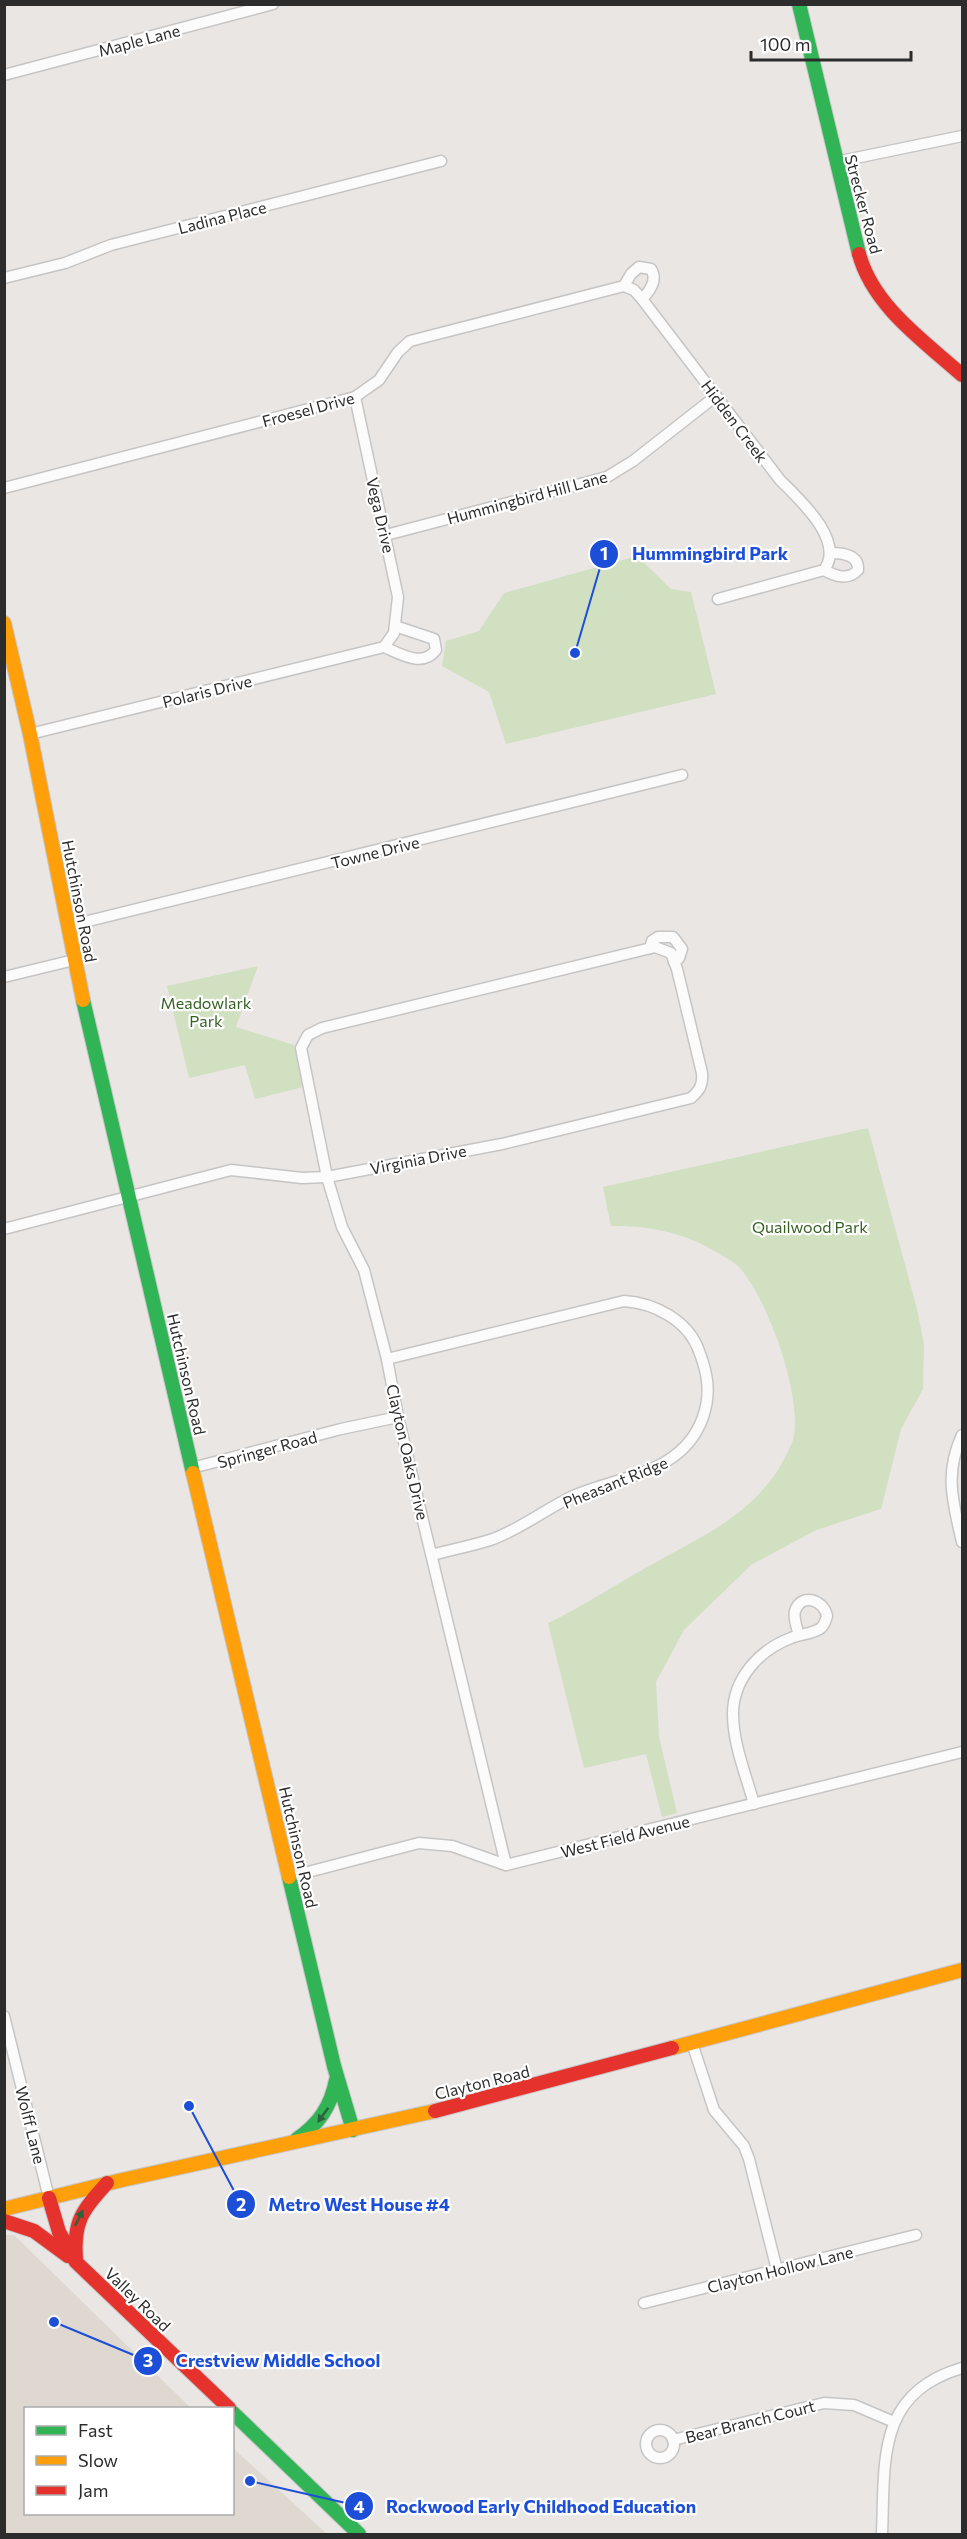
<svg xmlns="http://www.w3.org/2000/svg" width="967" height="2539" font-family="Commissioner,sans-serif">
<style>
.education{fill:#dfd8d0}
.green{fill:#d0e0c0}
.lines{fill:none;stroke-linecap:round;stroke-linejoin:round}
.street-casing{stroke:#c6c5c6;stroke-width:13}
.fast-casing{stroke:#c6c5c6;stroke-width:16}
.slow-casing{stroke:#c6c5c6;stroke-width:16}
.jam-casing{stroke:#c6c5c6;stroke-width:16}
.street{stroke:#fcfbfb;stroke-width:10}
.fast{stroke:#30b455;stroke-width:14}
.slow{stroke:#ff9f0a;stroke-width:14}
.jam{stroke:#e5322d;stroke-width:14}
.oneway{fill:#2e623c}
.labels{text-anchor:middle;dominant-baseline:central;stroke-width:4.5;stroke-linejoin:round;paint-order:stroke}
.street-label{font-size:16px;fill:#2c2c2c;stroke:#fff}
.park-label{font-size:16px;fill:#376124;stroke:#fff}
.leader{fill:none;stroke:#1d4ed8;stroke-width:2}
.callout-dot{fill:#1d4ed8;stroke:#fff;stroke-width:2}
.mark-label{font-size:18px;text-anchor:middle;font-weight:bold;fill:#fff}
.callout-label{font-size:18px;text-anchor:middle;font-weight:bold;fill:#1d4ed8;stroke:#fff;stroke-width:4.5;stroke-linejoin:round;paint-order:stroke}
</style>
<rect width="100%" height="100%" fill="#e9e6e3"/>
<path class="education" d="M4,2235h10l177,173h-165v106h206l1,-66 94,86h-322z"/>
<g class="green">
<path d="M637,556l34,33 20,3 25,102 -210,50 -17,-52 -47,-26 4,-25 33,-10 25,-38z"/>
<path d="M258,966l-22,61 58,18 9,42 -48,12 -10,-34 -56,13 -22,-92z"/>
<path d="M868,1128l49,181 7,35 -1,45 -22,40 -20,80 -65,21 -65,35 -67,65 -28,52 3,55 18,76 -15,4 -16,-63 -62,14 -36,-145c36,-17 68,-39 103,-58 46,-26 91,-45 123,-89 7,-10 15,-25 19,-36 11,-41 -26,-144 -55,-174 -4,-4 -10,-7 -15,-10 -34,-22 -71,-31 -112,-30l-8,-39z"/>
</g>
<g class="lines">
<defs>
<g id="street">
<path d="M4,75l269,-71"/>
<path d="M836,162l126,-26"/>
<path d="M4,278l61,-15 46,-18 330,-84"/>
<path d="M624,286l7,-12 8,-7 12,2c7,11 -1,22 -9,30"/>
<path d="M4,488l351,-91 24,-17 19,-28 12,-11 214,-55 10,4 8,9 138,181c19,19 66,61 44,90l-106,29"/>
<path d="M386,535l221,-58 26,-16 83,-65"/>
<path d="M824,570c11,6 24,11 34,0 1,-15 -15,-17 -27,-17"/>
<path d="M384,647c17,7 38,21 52,3l-2,-11 -39,-13"/>
<path d="M30,734l354,-87 10,-14 4,-36 -43,-200"/>
<path d="M68,926l614,-151"/>
<path d="M650,948l2,-7 6,-4h15l9,12 -3,9 -5,4"/>
<path d="M4,977l70,-17"/>
<path d="M4,1229l227,-59 71,8 25,-1 175,-33 189,-46c9,-8 12,-13 11,-25l-25,-104 -6,-16 -16,-6 -333,81 -14,7 -7,13 26,129 15,50 22,43 23,89 11,58 108,448"/>
<path d="M387,1359l237,-58c30,2 64,19 75,50 9,23 12,43 4,66 -20,57 -81,58 -130,79 -27,13 -51,32 -80,43 -20,7 -41,10 -61,16"/>
<path d="M962,1435c-18,39 -9,67 0,107"/>
<path d="M192,1468l149,-39 57,-12"/>
<path d="M754,1804c-8,-29 -21,-60 -21,-90 0,-35 26,-64 58,-76 9,-4 22,-4 30,-10 4,-4 5,-8 6,-12 -3,-16 -26,-24 -32,-5 -2,7 2,17 4,24"/>
<path d="M289,1877l130,-34 33,3 54,19 456,-113"/>
<path d="M4,2016l45,182"/>
<path d="M692,2043l22,67 30,36 5,13 28,111"/>
<path d="M644,2303l272,-68"/>
<circle cx="660" cy="2444" r="14"/>
<path d="M673,2440l151,-37 30,2 40,17"/>
<path d="M882,2534c3,-73 -6,-141 80,-166"/>
</g>
<g id="fast">
<path d="M799,4l60,250"/>
<path d="M83,1000l110,473"/>
<path d="M289,1877l45,189 19,64"/>
<path d="M297,2139c22,-15 34,-33 39,-59"/>
<path d="M232,2412l127,122"/>
</g>
<g id="slow">
<path d="M4,623l26,111 53,266"/>
<path d="M193,1473l96,404"/>
<path d="M672,2048l290,-78"/>
<path d="M4,2209l118,-29 313,-69"/>
</g>
<g id="jam">
<path d="M859,254c14,52 65,87 103,121"/>
<path d="M435,2111l237,-63"/>
<path d="M49,2198l10,34 17,30 153,146"/>
<path d="M4,2221l30,10 34,25"/>
<path d="M76,2260c-3,-39 6,-49 31,-77"/>
</g>
</defs>
<use href="#street" class="street-casing"/>
<use href="#fast" class="fast-casing"/>
<use href="#slow" class="slow-casing"/>
<use href="#jam" class="jam-casing"/>
<use href="#street" class="street"/>
<use href="#fast" class="fast"/>
<use href="#slow" class="slow"/>
<use href="#jam" class="jam"/>
</g>
<defs><path id="oneway-solid" d="M-6-.8H1V-3.2L6.5 0L1 3.2V.8H-6Z" transform="scale(1.5)"/></defs>
<g class="oneway">
<use href="#oneway-solid" transform="translate(323 2115) rotate(126)"/>
<use href="#oneway-solid" transform="translate(79 2218) rotate(-64)"/>
</g>
<g class="labels">
<g class="street-label">
<text transform="translate(139 40) rotate(-15)">Maple Lane</text>
<text transform="translate(864 204) rotate(75)">Strecker Road</text>
<text transform="translate(222 217) rotate(-14)">Ladina Place</text>
<text transform="translate(308 409) rotate(-15)">Froesel Drive</text>
<text transform="translate(735 421) rotate(53)">Hidden Creek</text>
<text transform="translate(527 497) rotate(-15)">Hummingbird Hill Lane</text>
<text transform="translate(381 515) rotate(77)">Vega Drive</text>
<text transform="translate(207 691) rotate(-14)">Polaris Drive</text>
<text transform="translate(375 852) rotate(-14)">Towne Drive</text>
<text transform="translate(80 901) rotate(79)">Hutchinson Road</text>
<text transform="translate(418 1159) rotate(-11)">Virginia Drive</text>
<text transform="translate(187 1374) rotate(77)">Hutchinson Road</text>
<text transform="translate(267 1449) rotate(-15)">Springer Road</text>
<text transform="translate(408 1452) rotate(77)">Clayton Oaks Drive</text>
<text transform="translate(615 1482) rotate(-22)">Pheasant Ridge</text>
<text transform="translate(625 1836) rotate(-14)">West Field Avenue</text>
<text transform="translate(299 1847) rotate(77)">Hutchinson Road</text>
<text transform="translate(482 2082) rotate(-14)">Clayton Road</text>
<text transform="translate(31 2125) rotate(76)">Wolff Lane</text>
<text transform="translate(780 2269) rotate(-14)">Clayton Hollow Lane</text>
<text transform="translate(138 2299) rotate(44)">Valley Road</text>
<text transform="translate(750 2421) rotate(-14)">Bear Branch Court</text>
</g>
<g class="park-label">
<text x="206" y="1002">Meadowlark<tspan x="206" dy="18">Park</tspan></text>
<text x="810" y="1226">Quailwood Park</text>
</g>
</g>
<path class="leader" d="M575 653L604 554M189 2106L241 2204M54 2322L148 2361M250 2481L359 2506"/>
<g class="callout-dot">
<circle cx="575" cy="653" r="6"/>
<circle cx="189" cy="2106" r="6"/>
<circle cx="54" cy="2322" r="6"/>
<circle cx="250" cy="2481" r="6"/>
<circle cx="604" cy="554" r="15"/>
<circle cx="241" cy="2204" r="15"/>
<circle cx="148" cy="2361" r="15"/>
<circle cx="359" cy="2506" r="15"/>
</g>
<g class="mark-label">
<text x="604" y="560">1</text>
<text x="241" y="2211">2</text>
<text x="148" y="2367">3</text>
<text x="359" y="2513">4</text>
</g>
<g class="callout-label">
<text x="710" y="560">Hummingbird Park</text>
<text x="359" y="2211">Metro West House #4</text>
<text x="278" y="2367">Crestview Middle School</text>
<text x="541" y="2513">Rockwood Early Childhood Education</text>
</g>
<rect width="967" height="2539" fill="none" stroke="#2c2c2c" stroke-width="12"/>
<rect x="24" y="2407" width="210" height="108" fill="#ffffff" stroke="#ababab" stroke-width="1.5"/>
<rect x="36" y="2426" width="30" height="9" fill="#30b455" stroke="#ababab" stroke-width="1.5"/>
<text x="78" y="2437" font-size="18" fill="#2c2c2c">Fast</text>
<rect x="36" y="2456" width="30" height="9" fill="#ff9f0a" stroke="#ababab" stroke-width="1.5"/>
<text x="78" y="2467" font-size="18" fill="#2c2c2c">Slow</text>
<rect x="36" y="2486" width="30" height="9" fill="#e5322d" stroke="#ababab" stroke-width="1.5"/>
<text x="78" y="2497" font-size="18" fill="#2c2c2c">Jam</text>
<path d="M751 51v9h160v-9" fill="none" stroke="#2c2c2c" stroke-width="3"/>
<text x="760" y="51" font-size="18" fill="#2c2c2c" stroke="#ffffff" stroke-width="4.5" paint-order="stroke">100 m</text>
</svg>
